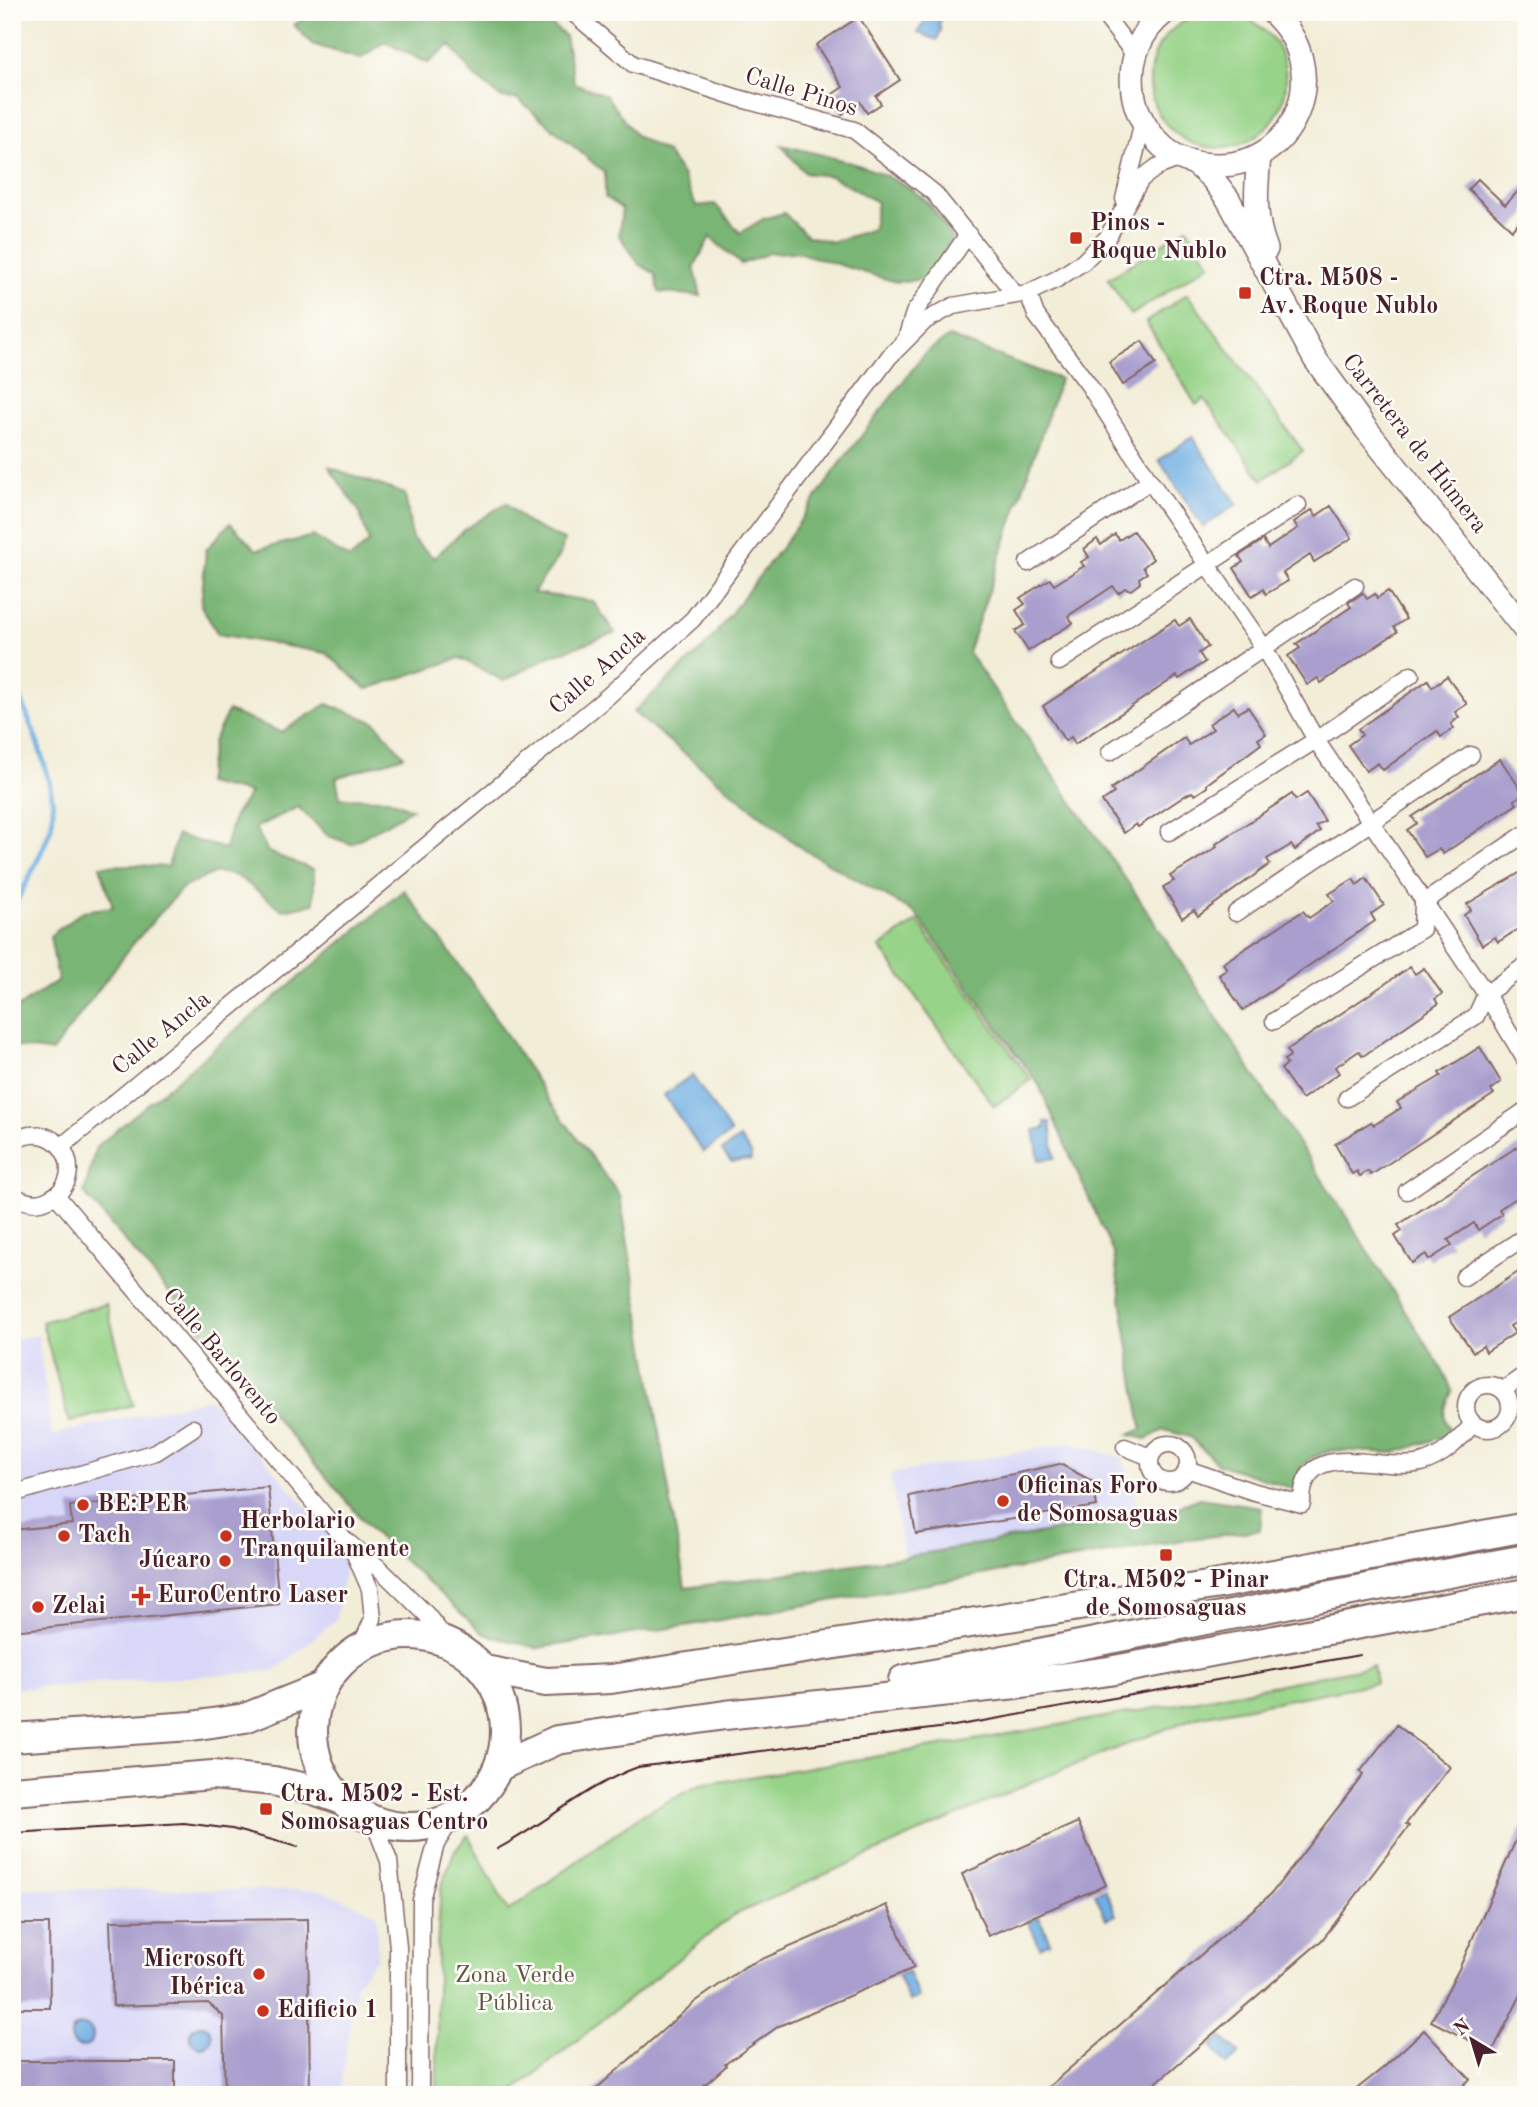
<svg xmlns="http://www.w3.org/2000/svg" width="1538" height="2107" font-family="'Old Standard TT',serif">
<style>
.built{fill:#d8d7f8}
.green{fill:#97d388;stroke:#70795a;stroke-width:2}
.forest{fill:#79b574;stroke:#626a50;stroke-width:2}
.water{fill:#70afe3;stroke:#5d6787;stroke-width:2}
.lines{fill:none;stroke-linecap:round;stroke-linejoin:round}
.stream{stroke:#70afe3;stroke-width:5}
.building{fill:#a99ece}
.street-casing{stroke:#856767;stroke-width:19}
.secondary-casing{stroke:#856767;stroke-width:26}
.highway-casing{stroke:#856767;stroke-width:32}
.street{stroke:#fff;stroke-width:16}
.secondary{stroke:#fff;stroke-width:23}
.highway{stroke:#fff;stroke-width:28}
.tram{stroke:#4a1f2b;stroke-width:2}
.poi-dot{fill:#c8321e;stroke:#fdfcf7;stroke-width:2.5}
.labels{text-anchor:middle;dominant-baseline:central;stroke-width:5;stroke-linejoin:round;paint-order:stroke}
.street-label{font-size:24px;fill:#4a1f2b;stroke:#fdfcf7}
.poi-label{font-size:24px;font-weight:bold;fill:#4a1f2b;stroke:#fdfcf7;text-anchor:start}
.park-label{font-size:24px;fill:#615547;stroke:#fdfcf7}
</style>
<rect width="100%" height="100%" fill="#fdfcf7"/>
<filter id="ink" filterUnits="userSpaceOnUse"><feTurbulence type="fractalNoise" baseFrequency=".0143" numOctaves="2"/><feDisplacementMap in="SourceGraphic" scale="14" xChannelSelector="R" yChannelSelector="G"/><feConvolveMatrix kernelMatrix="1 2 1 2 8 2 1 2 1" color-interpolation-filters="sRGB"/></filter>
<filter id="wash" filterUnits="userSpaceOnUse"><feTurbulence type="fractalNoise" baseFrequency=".00686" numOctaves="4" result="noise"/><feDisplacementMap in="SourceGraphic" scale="28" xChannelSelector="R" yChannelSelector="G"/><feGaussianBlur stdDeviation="1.57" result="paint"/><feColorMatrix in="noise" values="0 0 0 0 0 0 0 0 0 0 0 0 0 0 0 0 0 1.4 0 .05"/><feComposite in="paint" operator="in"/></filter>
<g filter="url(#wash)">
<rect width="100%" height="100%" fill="#f2edd7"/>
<g class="built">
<path d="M38,1335l14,100 158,-37 137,155 -11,66 -61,52 -263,18v-350z"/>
<path d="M1071,1443l52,15 18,58 -237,41 -14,-83z"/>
<path d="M12,1889l310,1 55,24v44l-21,26 -16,111h-328z"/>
</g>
<g class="green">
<circle cx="1218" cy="80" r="68"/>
<path d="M1187,228l23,36 -79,51 -23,-36z"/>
<path d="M1187,294l116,157 -41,29 -58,-81 -8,6 -50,-83z"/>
<path d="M917,921l114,159 -37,26 -114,-159z"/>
<path d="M106,1304l27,101 -64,17 -27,-100z"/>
<path d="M1373,1666l3,17 -180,34 -164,65 -300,134 -223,179h-72v-146l4,-61 13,-36 14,-17 40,76 133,-96 59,-30 240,-39 227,-40z"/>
</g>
<g class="forest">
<path d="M313,12h192l46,12 14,12 9,47 32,12 30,41 30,16 16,23 14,31 19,-2 25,29 23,-14 21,-6 23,23 26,6 40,-13 4,-27 -46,-26 -26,-3 -24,-28c45,11 113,24 147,58 10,10 17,24 25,36l-27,40 -30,3 -99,-30 -28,1 -28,11 -31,-27 -16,30 7,29 -42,-4 -4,-18 -16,-10 -20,-29 3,-26 -17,-12v-24l-87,-74 -16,-1 -28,-22 -24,-31 -22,18 -43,-21 -25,17 -48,-15 -18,-19z"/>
<path d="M949,337l111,42 -92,273 170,245 206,316 102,163 6,15c-7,18 -14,26 2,42l-60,20 -61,-3 -22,8 -9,7 -8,24 -76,-25 -28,-27 -26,-7 -18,9 -17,-4 13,-6 -28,-174 -75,-170 -124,-172 -114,-65 -168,-136 73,-66 80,-105 53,-76 86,-112z"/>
<path d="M329,467l76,27 7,45 22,19 30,-28 42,-27 21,20 37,17 -3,13 -28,40 60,8 22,32 -67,24 -44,24 -44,-23 -93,31 -41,-36 -108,-19 -17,-28 5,-56 24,-27 26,27 57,-14 37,23 19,-17 -10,-31z"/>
<path d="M327,704l48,18 29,34 -68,22 4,20 48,1 24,10 -61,35 -23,-8 -30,-29 -43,21 13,24 46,18v34l-31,6 -46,-34 -21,-4 -34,16 -50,57 -80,107 -40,-6v-27l4,-10 42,-29 -8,-44 33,-25 30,-4 -13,-41 35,-1 33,2 9,-32 48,14 9,-33 16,-23 -44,-10 7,-41 15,-31 53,21z"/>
<path d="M404,890l65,88 82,125 69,93 65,392 219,-31 237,-41 18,-1 40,-17 63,9 -2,23 -77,10 -492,85 -154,23 -53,-14 -111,-102 -289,-339 12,-46z"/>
</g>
<g class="water">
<path d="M929,12h15l-5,11 2,7 -4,10 -19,-7z"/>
<path d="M1192,437l45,67 -34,23 -44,-67z"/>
<path d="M692,1075l39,58 -28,19 -39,-57z"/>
<path d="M1045,1122h5l5,36 -16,2 -5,-30 11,-2z"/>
<path d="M740,1138l11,16v6l-20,2 -9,-11z"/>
<path d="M1105,1889l11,26 -10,4 -11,-26z"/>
<path d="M1039,1917l11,25 -10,5 -12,-26z"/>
<path d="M908,1972l11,26 -10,4 -11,-26z"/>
<circle cx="82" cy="2036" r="11"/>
<circle cx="201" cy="2036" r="11"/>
<path d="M1222,2037l18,17 -13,11 -16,-20z"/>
</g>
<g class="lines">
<path class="stream" d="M12,676c13,37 50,115 39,151 -9,29 -26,57 -39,84"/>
</g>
<g id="blocks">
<g class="building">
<path d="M859,17l41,63 -24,16 5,8 -14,9 -7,-11 -18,12 -12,-18 13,-9 -27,-42z"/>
<path d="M1478,179l27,26 21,-22v31l-14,16 -44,-41z"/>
<path d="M1142,341l14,23 -33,21 -14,-23z"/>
<path d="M1331,506l21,32 -38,24 -4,-7 -27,18 5,8 -22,13 -3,-5 -11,7 -18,-28 9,-6 -4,-6 24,-16 5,8 30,-20 -4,-6 18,-12 4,6z"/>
<path d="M1133,531l20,28 -10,8 4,6 -8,5 1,5 -9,7 -6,-2 -7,5 -5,-7 -45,30 5,7 -45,28 -13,-20 10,-6 -9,-15 9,-6 -5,-6 30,-19 4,6 30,-19 -3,-4 8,-5 -5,-8 13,-10 4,6 14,-11 4,6z"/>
<path d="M1388,591l18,28 -12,8 3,5 -76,51 -3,-5 -11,7 -19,-29 12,-8 -4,-4 55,-37 -3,-4 15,-10 4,6 8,-5 2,4z"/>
<path d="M1190,619l18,28 -9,6 6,9 -26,17 -2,-3 -102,68 -4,-7 -6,4 -22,-35 132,-86 4,6z"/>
<path d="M1447,676l20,28 -12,8 4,5 -8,7 3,4 -13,9 -4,-6 -54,39 -5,-7 -12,8 -18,-26 14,-10 -4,-6 70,-49 4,7z"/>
<path d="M1234,707l4,6 10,-6 18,27 -8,5 3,5 -54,40v3l-12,8 -3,-3 -6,3 -48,32 -2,-3 -12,9 -22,-32 12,-8 -3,-4 73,-51 5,7 24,-16 -4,-5z"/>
<path d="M1500,759l24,35 -10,6 3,4 -74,50 -4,-5 -14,8 -18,-27 10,-7 -5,-6z"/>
<path d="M1307,793l18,28 -9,5 4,5 -25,19 -4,-5 -24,14 3,5 -72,52 -4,-6 -12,8 -19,-31 11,-6 -4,-5 47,-29 -1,-3 76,-50 4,6z"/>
<path d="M1526,869v55l-28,18 -3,-5 -13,8 -18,-30 7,-5 -4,-6z"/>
<path d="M1366,878l18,27 -13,9 4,7 -132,89 -24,-35 8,-6 -4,-6 80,-52 6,7 25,-17 -5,-7 24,-15 4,6z"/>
<path d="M1410,967l5,7 9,-6 18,26 -7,5 3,5 -75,52 -4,-5 -24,16 4,6 -37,26 -21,-30 6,-5 -3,-4 6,-4 -3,-6z"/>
<path d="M1480,1047l21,35 -10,8 3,4 -123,81 -3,-4 -8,5 -3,-5 -5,3 -17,-30 36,-22 3,3 27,-17 -4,-6 44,-26 -2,-3z"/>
<path d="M1526,1141v51l-27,17 3,5 -24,16 -4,-7 -26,17 4,5 -23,15 -3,-6 -14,9 -17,-27 7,-5 -4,-6z"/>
<path d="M1526,1267v49l-16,10 5,7 -29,19 -3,-6 -10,6 -24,-35z"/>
<path d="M1060,1464l32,17 5,25 -181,28 -7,-38z"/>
<path d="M268,1487l11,117 -267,27v-101l60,-6 -2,-18z"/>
<path d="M1397,1725l53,42 -44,57 3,2 -87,114 -180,155h-103l232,-201 92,-119 -3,-3z"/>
<path d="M1526,1817v168l-34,67 -61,-31 28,-52z"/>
<path d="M1078,1822l28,63 -118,51 -26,-62z"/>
<path d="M887,1905l27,63 -135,58 -54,38 1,2 -33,29h-104l106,-93 51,-36z"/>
<path d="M308,1919l2,176h-85l-2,-79 -15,-13 -95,3 -3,-85z"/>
<path d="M12,1924h37l1,84h-38z"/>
<path d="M1424,2030l46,49 -16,16h-105l34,-27z"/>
<rect x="12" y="2061" width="163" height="34"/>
</g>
</g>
</g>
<g filter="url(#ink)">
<use href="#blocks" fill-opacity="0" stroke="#856767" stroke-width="2"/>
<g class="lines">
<defs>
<g id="street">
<path d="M572,12l61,52 105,34 116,32 80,63 81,101"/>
<path d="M1102,12l32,42"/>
<path d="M1124,199l19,-77"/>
<path d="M1028,293l8,22 52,69 62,97 114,167 52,92 170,254 40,67"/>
<path d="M906,339l8,-26 54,-79"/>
<path d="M1028,563l122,-82"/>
<path d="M1059,662l239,-157"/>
<path d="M1110,752l245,-166"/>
<path d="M1169,832l147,-92 95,-65"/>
<path d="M1236,913l235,-158"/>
<path d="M1274,1021l148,-92 1,-26 100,-68"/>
<path d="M1347,1098l129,-82 10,-22 40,-29"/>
<path d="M12,1142c47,-29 80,36 37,57 -13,7 -25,3 -37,-4"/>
<path d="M62,1146l545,-449 86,-78 196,-262 36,-36 28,-15 75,-13 29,-14 26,-17 24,-24 34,-59 16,-12 24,-9"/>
<path d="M1407,1191l119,-81"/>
<path d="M56,1195l289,345 34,28 47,46 23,29"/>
<path d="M1464,1277l62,-41"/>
<circle cx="1488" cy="1407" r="22"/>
<path d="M1503,1390l23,-16"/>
<circle cx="1169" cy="1463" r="19"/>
<path d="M1125,1447l25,10"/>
<path d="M1187,1469l64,22 51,13c-1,-70 78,-31 119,-41 22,-6 38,-23 52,-39"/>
<path d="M12,1494l144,-42 37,-24"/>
<path d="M353,1550l17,39 3,30 -13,29"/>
<path d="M374,1822l15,39 9,86v148"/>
<path d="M420,2095l1,-195 15,-56 16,-26"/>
</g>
<g id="secondary">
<path d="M1165,12c-26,20 -36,49 -32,80 3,22 14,40 30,55 15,13 34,18 54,18 83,0 116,-99 55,-153"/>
<path d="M1259,156c-3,35 -6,60 7,93"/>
<path d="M1196,164l16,14 16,21 87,160 51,70 160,202"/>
</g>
<g id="highway">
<circle cx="409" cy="1731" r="96"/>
<path d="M485,1670l61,12 65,-3 609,-95 306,-57"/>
<path d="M903,1680l469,-93 154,-28"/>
<path d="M12,1738l180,-12 53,-8 79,-32"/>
<path d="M500,1766l57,-26 168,-25 291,-31 93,-13 417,-78"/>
<path d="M12,1791l201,-16 60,6 38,8 29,10"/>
</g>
</defs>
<use href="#street" class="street-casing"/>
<use href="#secondary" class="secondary-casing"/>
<use href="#highway" class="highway-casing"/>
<use href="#street" class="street"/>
<use href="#secondary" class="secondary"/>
<use href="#highway" class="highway"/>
<g class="tram">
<path d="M12,1833l172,-10 48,6 66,18"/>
<path d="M497,1849c49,-25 88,-63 141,-82l316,-41 406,-71"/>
</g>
</g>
</g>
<g class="poi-dot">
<rect x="1069" y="231" width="14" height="14" rx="3.5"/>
<rect x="1238" y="286" width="14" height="14" rx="3.5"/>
<circle cx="1003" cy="1501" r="7"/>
<circle cx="83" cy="1505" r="7"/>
<circle cx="64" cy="1536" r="7"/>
<circle cx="226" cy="1536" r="7"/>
<rect x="1159" y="1548" width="14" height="14" rx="3.5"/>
<circle cx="225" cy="1561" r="7"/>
<path d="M137.5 1585.5h7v7h7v7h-7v7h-7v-7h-7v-7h7z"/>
<circle cx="38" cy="1607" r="7"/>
<rect x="259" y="1802" width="14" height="14" rx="3.5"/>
<circle cx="259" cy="1974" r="7"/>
<circle cx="263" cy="2011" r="7"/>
</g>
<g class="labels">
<g class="street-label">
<text transform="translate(801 93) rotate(17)">Calle Pinos</text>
<text transform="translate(1414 444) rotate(52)">Carretera de Húmera</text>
<text transform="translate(598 672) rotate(-41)">Calle Ancla</text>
<text transform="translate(162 1034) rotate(-39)">Calle Ancla</text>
<text transform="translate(221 1357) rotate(50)">Calle Barlovento</text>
</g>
<g class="poi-label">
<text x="1090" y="224">Pinos -<tspan x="1090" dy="28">Roque Nublo</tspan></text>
<text x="1259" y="279">Ctra. M508 -<tspan x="1259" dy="28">Av. Roque Nublo</tspan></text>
<text x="1017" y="1487">Oficinas Foro<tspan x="1017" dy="28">de Somosaguas</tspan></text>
<text x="97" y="1505">BE:PER</text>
<text x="240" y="1522">Herbolario<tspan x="240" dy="28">Tranquilamente</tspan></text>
<text x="78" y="1536">Tach</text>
<text x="211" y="1561" text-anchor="end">Júcaro</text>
<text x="1166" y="1581" text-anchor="middle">Ctra. M502 - Pinar<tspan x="1166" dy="28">de Somosaguas</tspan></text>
<text x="157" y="1596">EuroCentro Laser</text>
<text x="52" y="1607">Zelai</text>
<text x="280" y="1795">Ctra. M502 - Est.<tspan x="280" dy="28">Somosaguas Centro</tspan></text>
<text x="245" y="1960" text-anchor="end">Microsoft<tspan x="245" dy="28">Ibérica</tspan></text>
<text x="277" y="2011">Edificio 1</text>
</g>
<g class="park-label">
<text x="515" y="1976">Zona Verde<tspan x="515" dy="28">Pública</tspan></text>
</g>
</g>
<rect width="1538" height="2107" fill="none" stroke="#fdfcf7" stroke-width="42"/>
<g transform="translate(1472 2040) rotate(322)" stroke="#fdfcf7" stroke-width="5" paint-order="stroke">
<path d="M0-5L12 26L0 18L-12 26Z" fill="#4a1f2b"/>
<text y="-10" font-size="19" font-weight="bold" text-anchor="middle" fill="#4a1f2b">N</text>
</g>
</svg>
